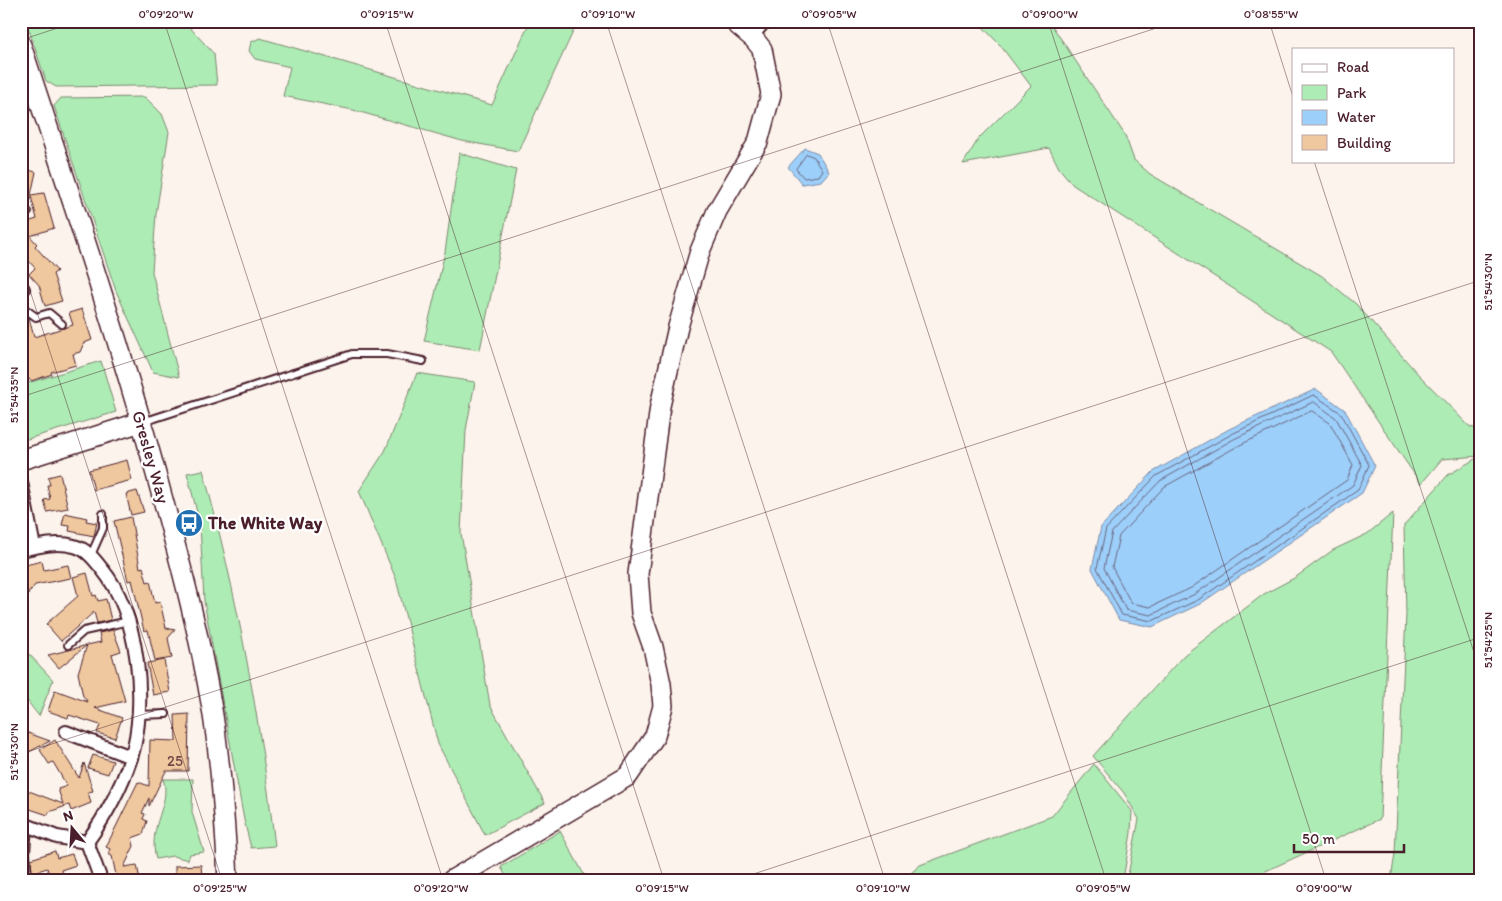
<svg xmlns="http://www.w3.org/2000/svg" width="1502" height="901" font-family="Itim,sans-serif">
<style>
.green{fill:#adecb4;stroke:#7c8670}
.water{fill:#9ccffa;stroke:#7b89a7}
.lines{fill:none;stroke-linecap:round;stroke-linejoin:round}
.shore{stroke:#6b657e;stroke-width:1}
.building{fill:#efc89f;stroke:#4a1f2b}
.lane-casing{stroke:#4a1f2b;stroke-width:10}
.street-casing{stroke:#4a1f2b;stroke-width:16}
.secondary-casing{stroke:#4a1f2b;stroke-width:22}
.lane{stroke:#fff;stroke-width:6}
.street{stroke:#fff;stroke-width:12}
.secondary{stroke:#fff;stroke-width:19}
.ticks{fill:none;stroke:#4a1f2b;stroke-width:1;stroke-opacity:0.45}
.labels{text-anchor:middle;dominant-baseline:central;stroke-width:4.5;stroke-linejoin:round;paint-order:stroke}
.number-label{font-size:15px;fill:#734948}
.street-label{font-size:18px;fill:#4a1f2b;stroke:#fff}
.poi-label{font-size:18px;font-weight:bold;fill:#4a1f2b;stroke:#fff;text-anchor:start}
.neatline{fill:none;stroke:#4a1f2b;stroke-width:2}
.ticks-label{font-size:12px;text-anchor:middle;fill:#4a1f2b}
</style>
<rect width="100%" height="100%" fill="#fcf4ec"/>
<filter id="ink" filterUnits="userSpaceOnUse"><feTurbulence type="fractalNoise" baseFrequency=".02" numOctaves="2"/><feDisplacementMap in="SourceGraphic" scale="10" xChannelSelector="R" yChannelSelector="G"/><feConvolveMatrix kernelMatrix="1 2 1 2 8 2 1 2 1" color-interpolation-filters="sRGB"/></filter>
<g filter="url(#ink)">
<g class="green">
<path d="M26,21h158l30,33 3,31 -161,2 -10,-6z"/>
<path d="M530,21h48l-60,130 -56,-10 -109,-31 -70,-14 7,-29 -35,-8 -6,-8 2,-9 9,-4 232,67z"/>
<path d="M977,21h72l76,114 9,25 16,14 172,102 34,28 62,70 51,52 12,5v449h-90l4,-27 11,-238 -2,-90 44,-50 32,-19 -38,3 -21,25 -90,-132 -258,-167 -14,-17 -10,-20 -86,16 16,-26 52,-52 -31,-41z"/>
<path d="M145,97l17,17 7,18 -13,82 -4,58 27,105 -26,-5 -37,-81 -62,-185 7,-8z"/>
<path d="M459,153l57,17 -36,180 -56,-9 21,-89z"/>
<path d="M101,361l15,51 -95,29v-56z"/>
<path d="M417,373l58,9 -9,48 -5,103 29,172 55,98 -60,32 -47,-91 -42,-165 -37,-88 26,-40z"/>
<path d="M203,470c34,124 57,249 72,376l-24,2 -7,-28 -40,-219 -4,-77 -13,-51z"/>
<path d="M1393,513l-13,306 -134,61h-119l12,-61 -15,-26 -31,-37 91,-101 80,-61 32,-17 37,-27 34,-16z"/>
<path d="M29,654l24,26 -14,36c-19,-23 -26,-36 -10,-62z"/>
<path d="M1094,764l38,47 -1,22 -8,47h-220l17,-15 132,-49z"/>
<path d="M163,779h30l-1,33 12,40 -14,2 -2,6 -15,-4 -17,3c-9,-34 16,-55 7,-80z"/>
<path d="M560,831l27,49h-79l-7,-13z"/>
</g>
<g class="water">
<path d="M805,148l13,5 11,19 -8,9 -19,3 -14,-17z"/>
<path d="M1316,389l29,21 30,56 -13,27 -162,111 -48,23 -33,-7 -27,-51 9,-42 52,-55 76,-43z"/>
</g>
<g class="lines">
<g class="shore">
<path d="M807,154l7,3 8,13 -4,6 -14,2 -8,-9z"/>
<path d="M1314,395l27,18 28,52 -11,25 -160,110 -46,21 -30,-6 -25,-47 9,-39 50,-53 76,-42z"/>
<path d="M1314,402l22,16 26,47 -9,20 -158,109 -44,21 -25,-5 -22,-42 8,-36 48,-51 74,-42z"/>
<path d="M1312,411l18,12 23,42 -6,15 -156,108 -41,19 -19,-4 -19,-36 7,-31 45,-49 74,-41z"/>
</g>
</g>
<g class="building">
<path d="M21,168l15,4 -5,23 13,-2 10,35 -24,8 7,8 -2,2 22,25 -4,3 9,27 -17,5 -6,-21 -10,-11 6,-6 -14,-16v-28l16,-5 -6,-23 -10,-2z"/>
<path d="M82,309l10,31 -8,3 -4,9 -7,2 3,11 -25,7 1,2 -21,7 -3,-3 -7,6v-72l8,6 5,19 39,-12 -4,-12z"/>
<path d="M127,460l5,20 -38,10 -5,-20z"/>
<path d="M60,474l8,34 -21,4 -3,-12 6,-1 -3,-14h3l-2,-8z"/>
<path d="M137,491l7,21 -13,3 -5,-21z"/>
<path d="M65,513l22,5 -1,3 11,2 -3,13 -25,-5 1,-5 -8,-1z"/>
<path d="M131,517l9,51 3,-1 4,15 3,-1 5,22 5,-1 6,26 9,2 -7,8 4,20 -17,3 -7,-31 -4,1 -12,-51 -4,1 -14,-60z"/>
<path d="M42,561l2,9 24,-5 3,13 -36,7 -7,9 -7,-28z"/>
<path d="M87,573l6,23 3,-1 2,6 8,-2 5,21 -14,3 -3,-11 -33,29 -15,-17 32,-28 -5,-19z"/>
<path d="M113,630l8,21 -9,3 13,47 -30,7 27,10 -7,20 -18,-5 3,-8 -31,-10 -1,3 -20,-7 7,-21 33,12 -5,-6 -5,-23 9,-28 14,-3 -2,-9z"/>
<path d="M87,645l-28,23 -11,-13 21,-5z"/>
<path d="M164,660l6,32 -17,3 -6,-32z"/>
<path d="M189,714l-1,57h-22l-17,35v-8l-7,15 3,1 -2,5 4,2 -4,13 -11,4 2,8 -10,21 13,-2 3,15h-23l-5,-24 -4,-2 2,-5 -4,-2 32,-65 11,4 1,-46 26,1 -1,-26z"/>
<path d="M28,733l22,8 -29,15v-19z"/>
<path d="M55,740l24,38 5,-15 9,28 -5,1 3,11 -20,8 -2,-6 -20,7 -1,3 -27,-9v-18l42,16 -5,-15 9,-3 -14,-24 -4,2 -9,-14z"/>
<path d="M93,755l20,6 -5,13 -20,-6z"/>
<path d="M55,851l2,7 15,-4 4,11 -15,5 3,10h-13l-4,-12 -15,5 -1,-14z"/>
<path d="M201,865l1,13 -3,2 -24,-1v-13z"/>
</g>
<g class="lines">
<defs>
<g id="lane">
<path d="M754,38l15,-17"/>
<path d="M21,212h7"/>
<path d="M21,306l15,11 13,-4 13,11"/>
<path d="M143,422l209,-68h35l36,7"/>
<path d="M91,555l12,-27v-14"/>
<path d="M68,645l16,-14 45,-10"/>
<path d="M138,715l28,-1"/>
<path d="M28,880l-2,-27 2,-27"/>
</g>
<g id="street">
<path d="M21,290l2,-1"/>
<path d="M21,482l13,65"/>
<path d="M21,550c17,-4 36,-9 53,-4 13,3 20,13 28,23 37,45 46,135 29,189 -10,30 -26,59 -44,84"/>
<path d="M66,732l65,25"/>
<path d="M21,823l36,14 30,5"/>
<path d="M87,842l14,38"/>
</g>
<g id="secondary">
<path d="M21,45c49,150 100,299 141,451 19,69 37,137 49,207 10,58 14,118 17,177"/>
<path d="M21,460l120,-38"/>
<path d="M452,880l176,-104 27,-40 8,-30 -2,-22 -8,-37 -12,-34 -3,-39 22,-168 18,-79 22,-76 17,-40 41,-69 13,-48 -9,-45 -8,-10 -21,-18"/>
</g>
</defs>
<use href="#lane" class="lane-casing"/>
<use href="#street" class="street-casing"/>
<use href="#secondary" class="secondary-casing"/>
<use href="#lane" class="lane"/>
<use href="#street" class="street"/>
<use href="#secondary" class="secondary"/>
</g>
</g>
<path class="ticks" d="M164,21l279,859M385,21l279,859M606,21l279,859M827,21l279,859M1048,21l278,859M1269,21l24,76M21,40l58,-19M1314,161l167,513M21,263l201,617M21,397l1157,-376M21,754l1460,-474M735,880l746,-243"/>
<defs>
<symbol id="bus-disc" viewBox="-11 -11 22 22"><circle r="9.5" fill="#1f6fb2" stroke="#fff"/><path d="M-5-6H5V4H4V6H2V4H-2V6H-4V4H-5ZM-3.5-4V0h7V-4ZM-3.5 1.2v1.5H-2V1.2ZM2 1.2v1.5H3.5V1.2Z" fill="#fff"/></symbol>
</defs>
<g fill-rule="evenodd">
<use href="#bus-disc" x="173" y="507" width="32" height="32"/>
</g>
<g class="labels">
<g class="number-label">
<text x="175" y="761">25</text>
</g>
<g class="street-label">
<text transform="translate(151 457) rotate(74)">Gresley Way</text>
</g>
<g class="poi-label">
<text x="208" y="523">The White Way</text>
</g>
</g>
<rect width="1502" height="901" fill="none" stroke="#fff" stroke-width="55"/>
<rect x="1292" y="48" width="162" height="115" fill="#ffffff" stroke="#b7a5aa"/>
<rect x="1302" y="64" width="25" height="8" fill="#ffffff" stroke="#b7a5aa"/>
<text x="1337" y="72" font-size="15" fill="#4a1f2b">Road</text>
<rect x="1302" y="85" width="25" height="15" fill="#adecb4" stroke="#b7a5aa"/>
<text x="1337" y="98" font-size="15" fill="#4a1f2b">Park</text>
<rect x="1302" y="110" width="25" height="15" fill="#9ccffa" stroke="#b7a5aa"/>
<text x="1337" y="122" font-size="15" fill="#4a1f2b">Water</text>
<rect x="1302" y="135" width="25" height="15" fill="#efc89f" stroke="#b7a5aa"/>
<text x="1337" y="148" font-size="15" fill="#4a1f2b">Building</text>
<g transform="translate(72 828) rotate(342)" stroke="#ffffff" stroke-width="4" paint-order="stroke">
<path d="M0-4L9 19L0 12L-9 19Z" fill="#4a1f2b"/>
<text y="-8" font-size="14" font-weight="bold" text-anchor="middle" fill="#4a1f2b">N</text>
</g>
<path d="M1294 844v8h110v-8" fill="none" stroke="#4a1f2b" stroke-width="2.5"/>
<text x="1302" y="844" font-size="15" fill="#4a1f2b" stroke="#ffffff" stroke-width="4" paint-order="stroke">50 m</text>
<rect x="28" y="28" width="1446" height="846" class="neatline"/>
<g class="ticks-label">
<text x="166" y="18">0°09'20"W</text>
<text x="387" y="18">0°09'15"W</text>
<text x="608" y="18">0°09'10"W</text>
<text x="829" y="18">0°09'05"W</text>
<text x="1050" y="18">0°09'00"W</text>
<text x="1271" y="18">0°08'55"W</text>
<text transform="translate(1488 282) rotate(-90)" y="4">51°54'30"N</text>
<text transform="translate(14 395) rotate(-90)" y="4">51°54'35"N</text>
<text transform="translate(1488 640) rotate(-90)" y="4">51°54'25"N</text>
<text transform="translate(14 752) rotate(-90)" y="4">51°54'30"N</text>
<text x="220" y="892">0°09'25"W</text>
<text x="441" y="892">0°09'20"W</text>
<text x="662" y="892">0°09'15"W</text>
<text x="883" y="892">0°09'10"W</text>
<text x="1103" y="892">0°09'05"W</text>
<text x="1324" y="892">0°09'00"W</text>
</g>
</svg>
